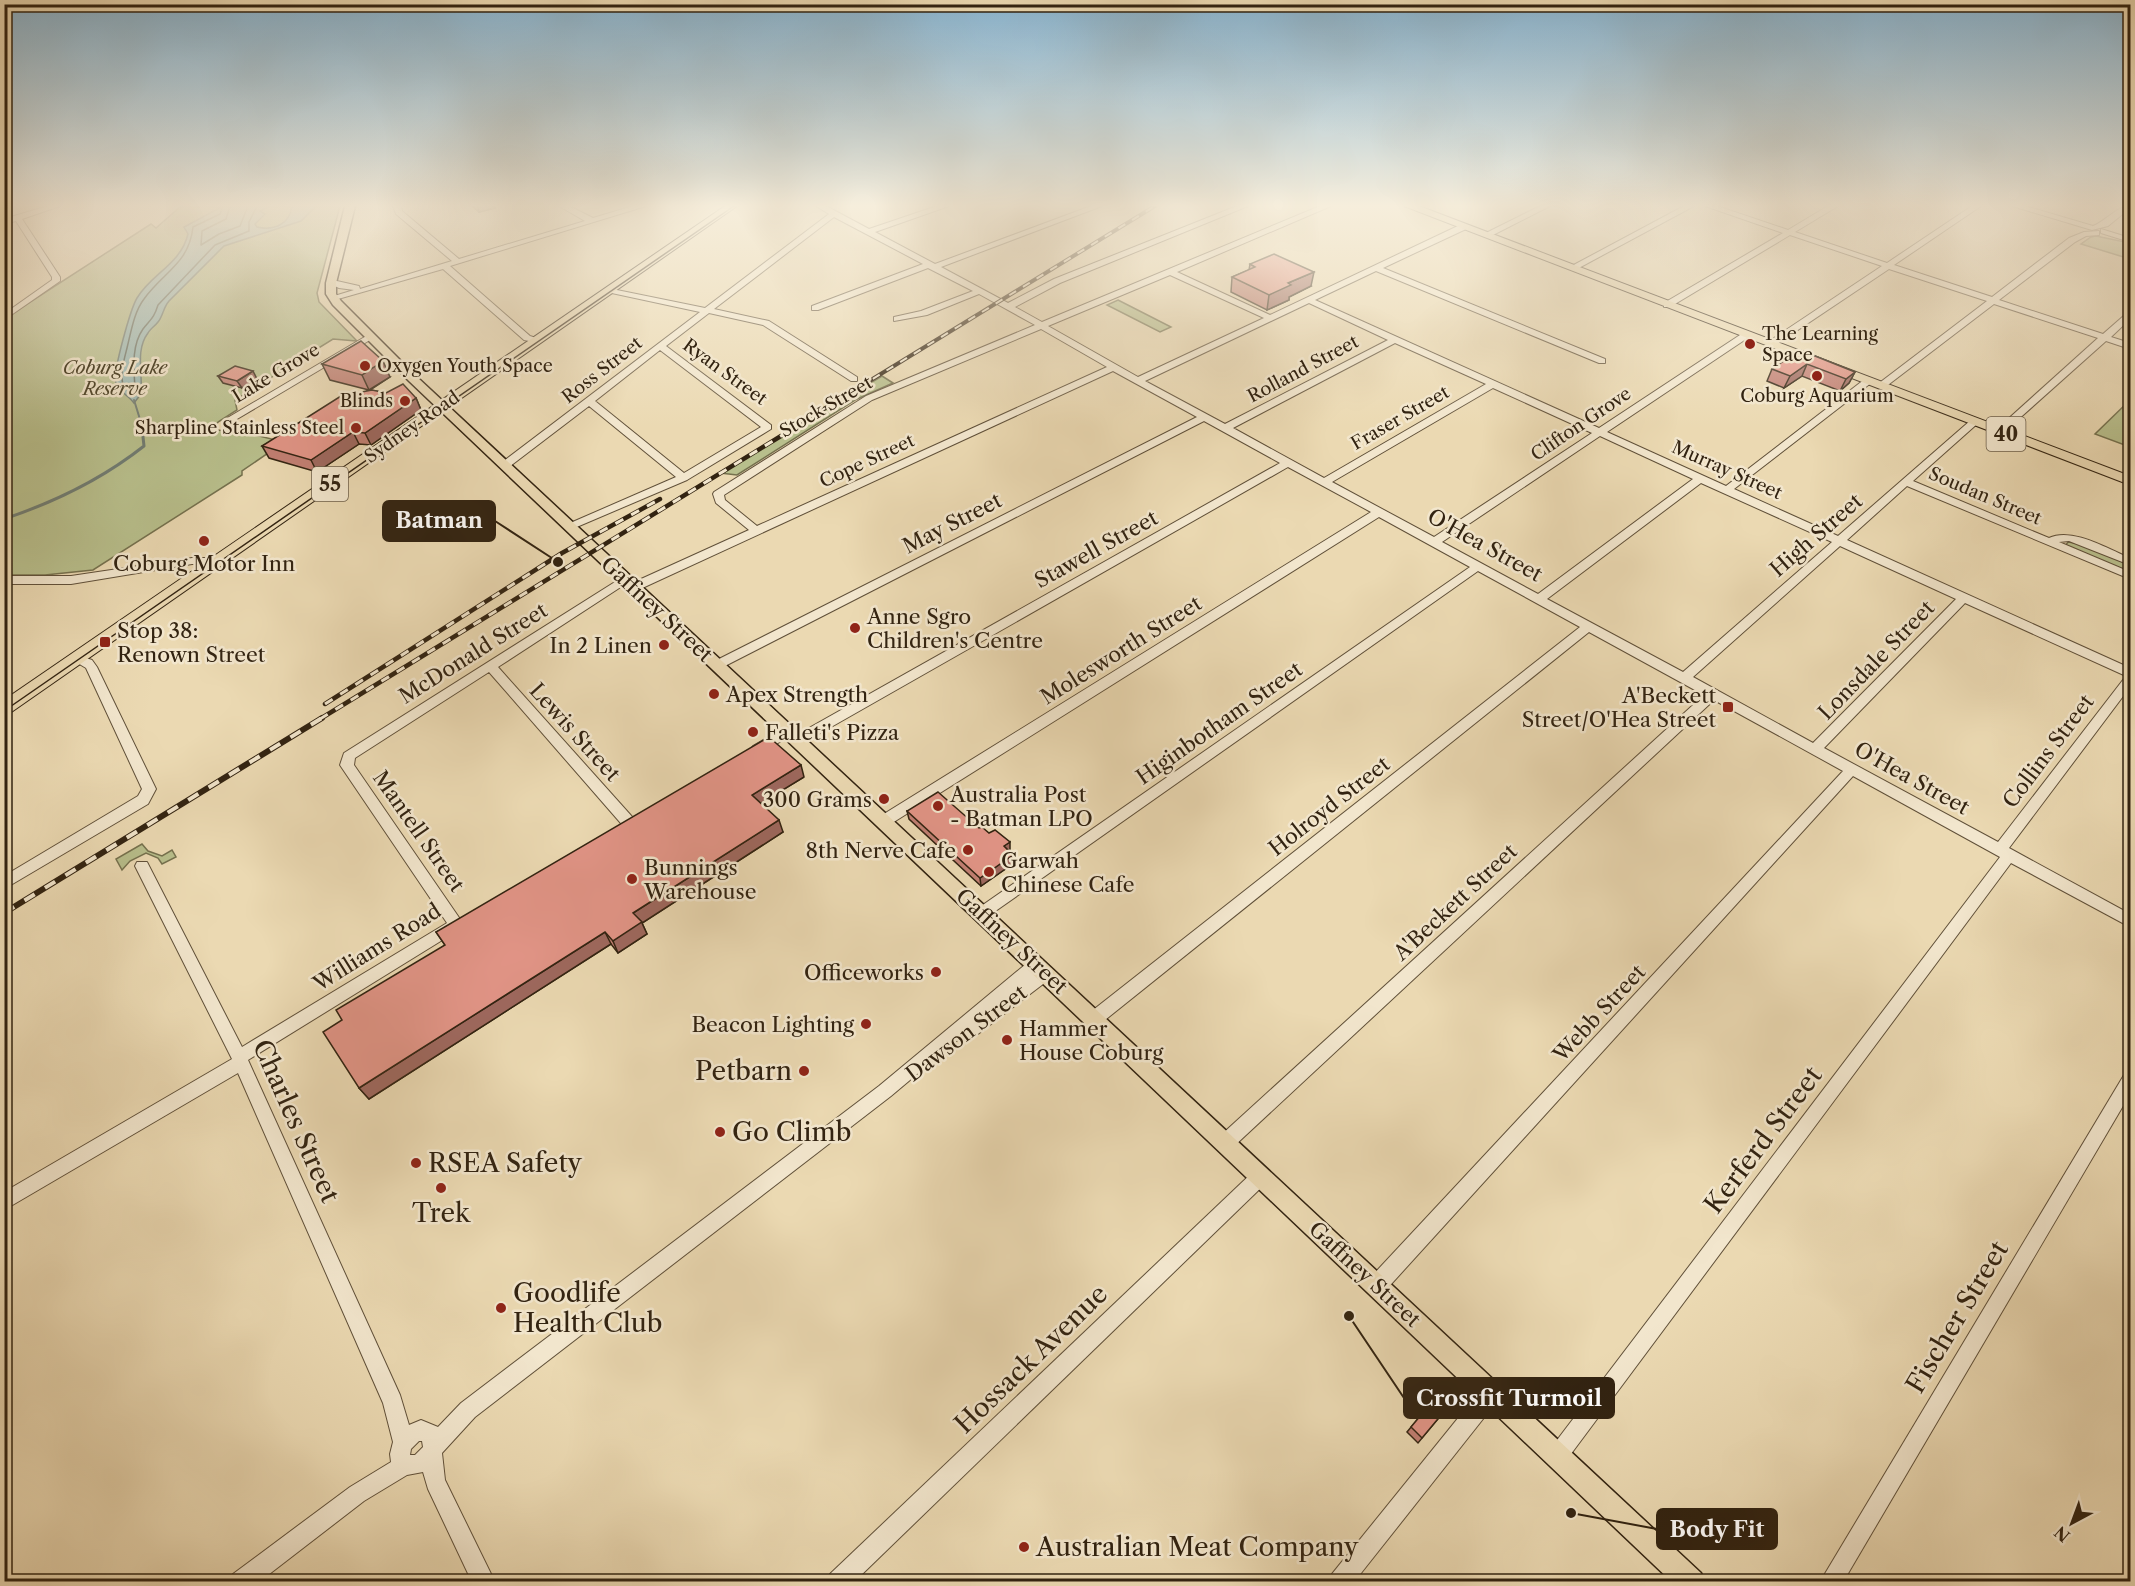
<svg xmlns="http://www.w3.org/2000/svg" width="2135" height="1586" font-family="'Libre Caslon Text',serif">
<style>
.green{fill:#b8bf8c;stroke:#75714e;stroke-width:1.5}
.water{fill:#9bb9b4;stroke:#717d73;stroke-width:1.5}
.lines{fill:none;stroke-linecap:round;stroke-linejoin:round}
.shore{stroke:#666e62;stroke-width:1.5}
.stream-far1{stroke:#717d73;stroke-width:2}
.stream{stroke:#717d73;stroke-width:3}
.minor-casing{stroke:#605039;stroke-width:2}
.major-casing{stroke:#322311;stroke-width:3}
.highway-casing{stroke:#322311;stroke-width:2}
.minor{fill:#f2e6cd;fill-rule:evenodd}
.major{fill:#ebd9b2;fill-rule:evenodd}
.highway{fill:#ebd9b2;fill-rule:evenodd}
.tram{stroke:#322311;stroke-width:1.5}
.rail-far2-casing{stroke:#322311;stroke-width:4}
.rail-far1-casing{stroke:#322311;stroke-width:4.5}
.rail-casing{stroke:#322311;stroke-width:6}
.rail-far2{stroke:#f2e6cd;stroke-width:2;stroke-dasharray:8;stroke-linecap:butt}
.rail-far1{stroke:#f2e6cd;stroke-width:3;stroke-dasharray:9;stroke-linecap:butt}
.rail{stroke:#f2e6cd;stroke-width:4;stroke-dasharray:12;stroke-linecap:butt}
.wall{fill:#c27f73;stroke:#322311;stroke-width:1.5}
.shaded-wall{fill:#9e685e;stroke:#322311;stroke-width:1.5}
.building{fill:#e19486;stroke:#322311;stroke-width:1.5}
.poi-dot{fill:#8f2418;stroke:#f2e6cd;stroke-width:2}
.labels{text-anchor:middle;dominant-baseline:central;stroke-width:5;stroke-linejoin:round;paint-order:stroke}
.far-poi-label{font-size:18px;fill:#322311;stroke:#f2e6cd;text-anchor:start}
.far-park-label{font-size:18px;font-style:italic;fill:#544a30;stroke:#f2e6cd}
.far-street-label{font-size:18px;fill:#322311;stroke:#f2e6cd}
.shield{fill:#f2e6cd;stroke:#6c5e49;stroke-width:1.5}
.shield-label{font-size:20px;font-weight:bold;fill:#322311}
.street-label{font-size:21px;fill:#322311;stroke:#f2e6cd}
.poi-label{font-size:21px;fill:#322311;stroke:#f2e6cd;text-anchor:start}
.near-poi-label{font-size:26px;fill:#322311;stroke:#f2e6cd;text-anchor:start}
.near-street-label{font-size:26px;fill:#322311;stroke:#f2e6cd}
.leader{fill:none;stroke:#322311;stroke-width:2}
.callout-dot{fill:#322311;stroke:#f2e6cd;stroke-width:2}
.callout{fill:#322311;stroke:#322311;stroke-width:2}
.callout-label{font-size:22px;text-anchor:middle;font-weight:bold;fill:#fff}
</style>
<rect width="100%" height="100%" fill="#ebd9b2"/>
<filter id="stains"><feTurbulence type="fractalNoise" baseFrequency=".00333" numOctaves="4"/><feColorMatrix values="0 0 0 0 .2 0 0 0 0 .09 0 0 0 0 .02 0 0 0 .5 -.17"/></filter>
<radialGradient id="worn" r=".72"><stop offset=".6" stop-color="#630" stop-opacity="0"/><stop offset="1" stop-color="#630" stop-opacity=".3"/></radialGradient>
<g class="green">
<path d="M181,206h159l-23,87 2,9 38,39 -24,-2 -98,61 2,10 -19,12 -5,8 26,1 45,11 -42,29v4l-149,95 -48,5h-40l-1,-249 3,-9 144,-93 5,4z"/>
<path d="M2096,236l34,7v16l-49,-15 10,-7z"/>
<path d="M1118,300l53,27 -11,5 -53,-27z"/>
<path d="M882,376l11,7 -38,17 -118,75 -17,-2z"/>
<path d="M2130,400v47l-35,-13z"/>
<path d="M2068,542l13,2 49,21v8l-62,-25 -3,-2z"/>
<path d="M142,844l6,7 14,5 10,-6 4,7 -14,7 -4,-6 -12,-5 -16,8 -8,9 -6,-11z"/>
</g>
<path class="water" d="M223,206h47l-10,5 5,3 -10,10 2,3c17,4 33,-3 35,-21h24l-15,15 -77,25 -55,55c-6,7 -6,15 -11,21 -3,4 -8,7 -10,11 -13,17 -5,41 -7,61l-7,9c-6,-8 -15,-11 -18,-20 -4,-10 15,-75 21,-85 14,-24 44,-34 51,-64l-4,-7z"/>
<g class="lines">
<g class="shore">
<path d="M223,206l-3,8 -27,13c-4,37 -30,45 -49,72 -10,13 -13,33 -17,49 -3,12 -7,25 -4,37l8,6 4,-2c-1,-20 -4,-43 8,-60 8,-10 11,-11 15,-24l57,-60 34,-14v-9l8,-16"/>
<path d="M230,206l-4,13 -24,12 -1,14 18,-11 21,-8 8,-20"/>
</g>
<path class="stream-far1" d="M134,400l9,29"/>
<path class="stream" d="M4,519c51,-17 97,-39 140,-73l-2,-18"/>
<defs>
<g id="minor">
<path d="M48,206h12l-38,13 38,58v4l-56,39v-6l48,-34v-3l-36,-56 -12,3v-5z"/>
<path d="M393,206h8l1,5 57,48 126,-38 -26,-15h10l24,12 40,-12h13l-196,60 80,70 9,3v4l-15,-3 -81,-71 -112,32v-4l23,-7 -15,-2 -11,-5v-4l31,7 1,3 92,-28 -56,-47z"/>
<path d="M816,206h10l43,23 68,-23h12l-74,26 60,32 156,-58h11l-161,61 67,36 46,-24 183,-73h11l-188,77 -45,24 27,15 278,-116h11l-154,66 93,43 190,-90h6v4l-83,39 222,91v4h-6l-223,-92 -61,29 284,128 144,-95h6v4l-142,95 119,54 139,-107h6v4l-137,106 104,47 133,-116h6v4l-64,57 136,57c23,-11 59,11 81,20v7l-61,-24 -10,1 71,30v7l-223,-93 -60,54 283,128v19l-121,161 121,66v13l-119,-64 -446,599 -7,3 -7,-3 -3,-7 3,-7 449,-591 -147,-81 -469,516 -7,2 -7,-2 -2,-7 2,-7 473,-507 -129,-71 -482,448 -6,2 -6,-2 -3,-6 3,-6 484,-441 -115,-63 -489,392 -6,2 -6,-2 -2,-5 2,-5 492,-387 -102,-56 -491,346 -5,2 -5,-2 -2,-4 2,-4 493,-342 -91,-50 -490,308h-10l-2,-4 2,-4 492,-305 -83,-45 -485,276h-10l-1,-3 1,-3 487,-274 -76,-42 -483,247h-8l-2,-3 2,-3 484,-245 -84,-46 -475,219h-8v-6l119,-54 -33,-27 -3,-9 1,-2 152,-96 169,-71 -56,-31 -52,21 -33,6v-4l27,-6 52,-20 -45,-23 -110,42h-6v-4l111,-42 -89,-47 -120,92 55,12 88,56v4h-6l-88,-56 -54,-12 -43,33 105,79v4l-84,51 -115,49 -5,-3 1,-2 108,-47 -87,-71 -80,61h-8v-4l199,-151 -93,-20v-4l98,20 124,-94zM1170,275l94,43 -126,59 -90,-51zM1309,303l79,37 -163,84 -80,-43zM1041,329l66,38 -350,159 -32,-26 -1,-5 148,-95zM1395,343l91,41 -162,94 -91,-50zM660,350l101,77 -77,46 -89,-72zM1493,388l99,45 -158,104 -102,-55zM1600,436l93,43 -155,115 -96,-52zM1701,483l131,59 -149,130 -136,-73zM1840,546l116,53 -143,144 -120,-66zM1965,603l161,73 -128,166 -174,-94z"/>
<path d="M1540,206h10l-61,31 -7,-2z"/>
<path d="M1684,206h10l-119,64 -7,-2z"/>
<path d="M1705,206h12l71,24 40,-24h10l-43,26 92,31 85,-57h9l-87,59 98,32 77,-59 15,-6 15,-1v4l-13,1 -11,6 -76,58 104,34 24,-21h3v6l-19,18 19,6v6l-24,-8 -103,92h-6v-4l101,-91 -104,-34 -110,84h-6v-4l109,-83 -98,-32 -115,77h-6v-4l114,-76 -92,-31 -120,72h-6v-4l119,-70z"/>
<path d="M2012,206h13l68,20c13,-5 24,-20 37,-20v2l-22,18 -16,4z"/>
<path d="M2101,229l29,9v4l-29,-9z"/>
<path d="M368,335l7,2 -143,85 -8,-2z"/>
<path d="M192,558h26l6,3 -6,3h-26l-121,20h-67v-8h67z"/>
<path d="M626,575l6,4 -2,2 -132,86 137,153 2,4 -2,4h-10l-136,-156 -134,86 -1,7 106,154 2,4 -5,8 -209,129 152,335 9,30 12,-5 17,7 23,-24 418,-317 153,-127 5,-1 5,1 3,5 -2,4h8l3,5 -3,5 -73,56 -6,2 -6,-3 -75,63 -416,321 -33,36 3,27 50,102h-23l-44,-93 -5,-17 -16,3 -43,26 -105,81h-29l3,-8 117,-87 41,-25 -1,-8 3,-12 -10,-39 -145,-330 -234,137v-18l228,-133 -97,-193 2,-4h10l95,185 205,-124 -105,-155 -2,-3 4,-12zM419,1441h3l1,6 -8,8h-5l1,-6z"/>
<path d="M77,655l15,5 5,7 59,122 -8,15 -144,85v-13l134,-80 4,-7 -56,-121 -15,-9z"/>
<path d="M788,726l5,2 1,3 -1,3 -30,18h-10l-2,-3 2,-3z"/>
<path d="M2130,1073v21l-287,488h-23l304,-507z"/>
<path d="M1261,1168l6,2 3,6 -3,6 -413,400h-27l3,-8 425,-404z"/>
<path d="M1491,1383l7,3 3,7 -3,7 -144,182h-25l3,-8 152,-188z"/>
</g>
<path id="major" d="M345,206h10l-19,77v11l5,7 76,76 1284,1196 4,9h-33l-1263,-1201 -76,-76 -7,-11v-11z"/>
<g id="highway">
<path d="M725,206h12l-727,507 -6,2v-15z"/>
<path d="M1404,206h15l711,270v9z"/>
</g>
</defs>
<use href="#minor" class="minor-casing"/>
<use href="#major" class="major-casing"/>
<use href="#highway" class="highway-casing"/>
<use href="#minor" class="minor"/>
<use href="#major" class="major"/>
<use href="#highway" class="highway"/>
<path class="tram" d="M4,711l730,-505"/>
<defs>
<path id="rail-far2" d="M791,429l364,-223"/>
<g id="rail-far1">
<path d="M325,704l237,-151 98,-54"/>
<path d="M320,719l474,-291"/>
</g>
<path id="rail" d="M4,913l318,-195"/>
</defs>
<use href="#rail-far2" class="rail-far2-casing"/>
<use href="#rail-far1" class="rail-far1-casing"/>
<use href="#rail" class="rail-casing"/>
<use href="#rail-far2" class="rail-far2"/>
<use href="#rail-far1" class="rail-far1"/>
<use href="#rail" class="rail"/>
</g>
<g class="wall">
<path d="M472,206h22l1,2 -16,4z"/>
<path d="M1250,264l61,22 -22,11v3l-22,10 -36,-18 1,-15 17,-7z"/>
<path d="M1800,350l55,22 -6,11 -9,8 -38,-15 -18,12 -17,-7 5,-12z"/>
<path d="M322,364l68,13 -20,13 46,8 5,12 -50,35 -12,-1 -42,28 -48,-14 -7,-12 107,-56 -39,-10z"/>
<path d="M218,376l39,3 -15,9 -19,-5z"/>
<path d="M804,777l-43,26 22,29 -141,91 5,11 -29,19 -7,-9 -242,155 -10,-11 -17,-68 103,-75 -9,-13z"/>
<path d="M907,811l72,17 31,22 -1,1 5,12 -33,23 -72,-67z"/>
<path d="M1441,1391l11,11 -34,41 -11,-11z"/>
</g>
<g class="shaded-wall">
<path d="M477,206h17l1,2 -16,4z"/>
<path d="M1314,272l-3,14 -22,11v3l-22,10 2,-15 19,-12z"/>
<path d="M383,361l7,16 -21,13 -7,-15z"/>
<path d="M1807,364l-5,12 -18,12 6,-12z"/>
<path d="M253,371l4,8 -15,9 -5,-7z"/>
<path d="M1855,372l-6,11 -9,8 6,-12z"/>
<path d="M416,398l5,12 -50,35 -6,-12z"/>
<path d="M353,432l6,12 -42,28 -6,-12z"/>
<path d="M801,765l3,12 -49,30 -3,-12z"/>
<path d="M779,820l4,12 -141,91 5,11 -29,19 -5,-12 20,-28z"/>
<path d="M1010,842v8l-5,4 -1,-8z"/>
<path d="M1013,855l1,8 -33,23 -1,-8z"/>
<path d="M605,932l6,12 -242,155 -10,-11z"/>
</g>
<g class="building">
<path d="M1274,254l40,18 -26,11 3,2 -22,10 -37,-18 23,-10 -5,-3z"/>
<path d="M361,341l22,20 -21,14 -40,-11z"/>
<path d="M1800,350l55,22 -9,7 -39,-15 -17,12 -18,-7z"/>
<path d="M235,366l18,5 -16,10 -19,-5z"/>
<path d="M403,384l13,14 -51,35 -12,-1 -42,28 -49,-14 79,-50 31,-6 14,3z"/>
<path d="M769,737l32,28 -49,30 27,25 -146,93 9,9 -29,19 -8,-9 -246,156 -36,-56 19,-12 -6,-10 109,-65 -9,-13z"/>
<path d="M938,792l41,36 3,-1 7,6 6,-3 15,12 -6,4 9,9 -33,23 -73,-67z"/>
<path d="M1441,1391l11,11 -30,36 -11,-11z"/>
</g>
<linearGradient id="sky" x2="0" y2="1"><stop stop-color="#89b6d3"/><stop offset="0.48" stop-color="#f6eedc"/><stop offset="1" stop-color="#f6eedc" stop-opacity="0"/></linearGradient>
<rect width="2135" height="428" fill="url(#sky)"/>
<g class="poi-dot">
<circle cx="1750" cy="344" r="6"/>
<circle cx="365" cy="366" r="6"/>
<circle cx="1817" cy="376" r="6"/>
<circle cx="405" cy="401" r="6"/>
<circle cx="356" cy="428" r="6"/>
<circle cx="204" cy="541" r="6"/>
<circle cx="855" cy="628" r="6"/>
<rect x="99" y="636" width="12" height="12" rx="3"/>
<circle cx="664" cy="645" r="6"/>
<circle cx="714" cy="694" r="6"/>
<rect x="1722" y="701" width="12" height="12" rx="3"/>
<circle cx="753" cy="732" r="6"/>
<circle cx="884" cy="799" r="6"/>
<circle cx="938" cy="806" r="6"/>
<circle cx="968" cy="850" r="6"/>
<circle cx="989" cy="872" r="6"/>
<circle cx="632" cy="879" r="6"/>
<circle cx="936" cy="972" r="6"/>
<circle cx="866" cy="1024" r="6"/>
<circle cx="1007" cy="1040" r="6"/>
<circle cx="804" cy="1071" r="6"/>
<circle cx="720" cy="1132" r="6"/>
<circle cx="416" cy="1163" r="6"/>
<circle cx="441" cy="1188" r="6"/>
<circle cx="501" cy="1308" r="6"/>
<circle cx="1024" cy="1547" r="6"/>
</g>
<g class="labels">
<g class="far-poi-label">
<text x="1762" y="334">The Learning<tspan x="1762" dy="21">Space</tspan></text>
<text x="377" y="366">Oxygen Youth Space</text>
<text x="1817" y="396" text-anchor="middle">Coburg Aquarium</text>
<text x="393" y="401" text-anchor="end">Blinds</text>
<text x="344" y="428" text-anchor="end">Sharpline Stainless Steel</text>
</g>
<g class="far-park-label">
<text x="115" y="368">Coburg Lake<tspan x="115" dy="21">Reserve</tspan></text>
</g>
<g class="far-street-label">
<text transform="translate(1303 369) rotate(-28)">Rolland Street</text>
<text transform="translate(602 370) rotate(-38)">Ross Street</text>
<text transform="translate(725 372) rotate(36)">Ryan Street</text>
<text transform="translate(276 373) rotate(-31)">Lake Grove</text>
<text transform="translate(826 407) rotate(-30)">Stock Street</text>
<text transform="translate(1400 418) rotate(-30)">Fraser Street</text>
<text transform="translate(1581 424) rotate(-34)">Clifton Grove</text>
<text transform="translate(412 427) rotate(-35)">Sydney Road</text>
<text transform="translate(867 461) rotate(-25)">Cope Street</text>
<text transform="translate(1727 470) rotate(24)">Murray Street</text>
<text transform="translate(1985 496) rotate(23)">Soudan Street</text>
</g>
<g class="shield">
<rect x="1986.5" y="417" width="39" height="34" rx="4.5"/>
<rect x="312" y="467" width="36" height="34" rx="4.5"/>
</g>
<g class="shield-label">
<text x="2006" y="434">40</text>
<text x="330" y="484">55</text>
</g>
<g class="street-label">
<text transform="translate(952 523) rotate(-27)">May Street</text>
<text transform="translate(1816 535) rotate(-41)">High Street</text>
<text transform="translate(1485 545) rotate(29)">O'Hea Street</text>
<text transform="translate(1096 549) rotate(-29)">Stawell Street</text>
<text transform="translate(657 609) rotate(43)">Gaffney Street</text>
<text transform="translate(1121 650) rotate(-32)">Molesworth Street</text>
<text transform="translate(473 653) rotate(-32)">McDonald Street</text>
<text transform="translate(1876 660) rotate(-46)">Lonsdale Street</text>
<text transform="translate(1219 723) rotate(-35)">Higinbotham Street</text>
<text transform="translate(575 732) rotate(48)">Lewis Street</text>
<text transform="translate(2048 751) rotate(-53)">Collins Street</text>
<text transform="translate(1912 778) rotate(29)">O'Hea Street</text>
<text transform="translate(1329 806) rotate(-38)">Holroyd Street</text>
<text transform="translate(419 831) rotate(55)">Mantell Street</text>
<text transform="translate(1455 902) rotate(-43)">A'Beckett Street</text>
<text transform="translate(1012 941) rotate(43)">Gaffney Street</text>
<text transform="translate(377 947) rotate(-32)">Williams Road</text>
<text transform="translate(1599 1013) rotate(-47)">Webb Street</text>
<text transform="translate(966 1033) rotate(-37)">Dawson Street</text>
<text transform="translate(1365 1274) rotate(43)">Gaffney Street</text>
</g>
<g class="poi-label">
<text x="204" y="563" text-anchor="middle">Coburg Motor Inn</text>
<text x="867" y="616">Anne Sgro<tspan x="867" dy="24">Children's Centre</tspan></text>
<text x="117" y="630">Stop 38:<tspan x="117" dy="24">Renown Street</tspan></text>
<text x="652" y="645" text-anchor="end">In 2 Linen</text>
<text x="726" y="694">Apex Strength</text>
<text x="1716" y="695" text-anchor="end">A'Beckett<tspan x="1716" dy="24">Street/O'Hea Street</tspan></text>
<text x="765" y="732">Falleti's Pizza</text>
<text x="950" y="794">Australia Post<tspan x="950" dy="24">- Batman LPO</tspan></text>
<text x="872" y="799" text-anchor="end">300 Grams</text>
<text x="956" y="850" text-anchor="end">8th Nerve Cafe</text>
<text x="1001" y="860">Garwah<tspan x="1001" dy="24">Chinese Cafe</tspan></text>
<text x="644" y="867">Bunnings<tspan x="644" dy="24">Warehouse</tspan></text>
<text x="924" y="972" text-anchor="end">Officeworks</text>
<text x="854" y="1024" text-anchor="end">Beacon Lighting</text>
<text x="1019" y="1028">Hammer<tspan x="1019" dy="24">House Coburg</tspan></text>
</g>
<g class="near-poi-label">
<text x="792" y="1071" text-anchor="end">Petbarn</text>
<text x="732" y="1132">Go Climb</text>
<text x="428" y="1163">RSEA Safety</text>
<text x="441" y="1213" text-anchor="middle">Trek</text>
<text x="513" y="1293">Goodlife<tspan x="513" dy="30">Health Club</tspan></text>
<text x="1036" y="1547">Australian Meat Company</text>
</g>
<g class="near-street-label">
<text transform="translate(296 1121) rotate(66)">Charles Street</text>
<text transform="translate(1763 1140) rotate(-53)">Kerferd Street</text>
<text transform="translate(1957 1317) rotate(-59)">Fischer Street</text>
<text transform="translate(1031 1359) rotate(-44)">Hossack Avenue</text>
</g>
</g>
<path class="leader" d="M558 562L495 521M1349 1316L1404 1398M1571 1513L1657 1529"/>
<g class="callout-dot">
<circle cx="558" cy="562" r="6"/>
<circle cx="1349" cy="1316" r="6"/>
<circle cx="1571" cy="1513" r="6"/>
</g>
<g class="callout">
<rect x="383" y="501" width="112" height="40" rx="6"/>
<rect x="1404" y="1378" width="210" height="40" rx="6"/>
<rect x="1657" y="1509" width="120" height="40" rx="6"/>
</g>
<g class="callout-label">
<text x="439" y="528">Batman</text>
<text x="1509" y="1406">Crossfit Turmoil</text>
<text x="1717" y="1537">Body Fit</text>
</g>
<rect width="2135" height="1586" fill="none" stroke="#ebd9b2" stroke-width="24"/>
<rect x="6" y="6" width="2123" height="1574" fill="none" stroke="#322311" stroke-width="3"/>
<rect x="12" y="12" width="2111" height="1562" fill="none" stroke="#322311" stroke-width="1.5"/>
<g transform="translate(2072 1523) rotate(221)" stroke="#f2e6cd" stroke-width="4.5" paint-order="stroke">
<path d="M0-4.5L10 22L0 15L-10 22Z" fill="#322311"/>
<text y="-9" font-size="16" font-weight="bold" text-anchor="middle" fill="#322311">N</text>
</g>
<rect width="100%" height="100%" filter="url(#stains)"/>
<rect width="100%" height="100%" fill="url(#worn)"/>
</svg>
